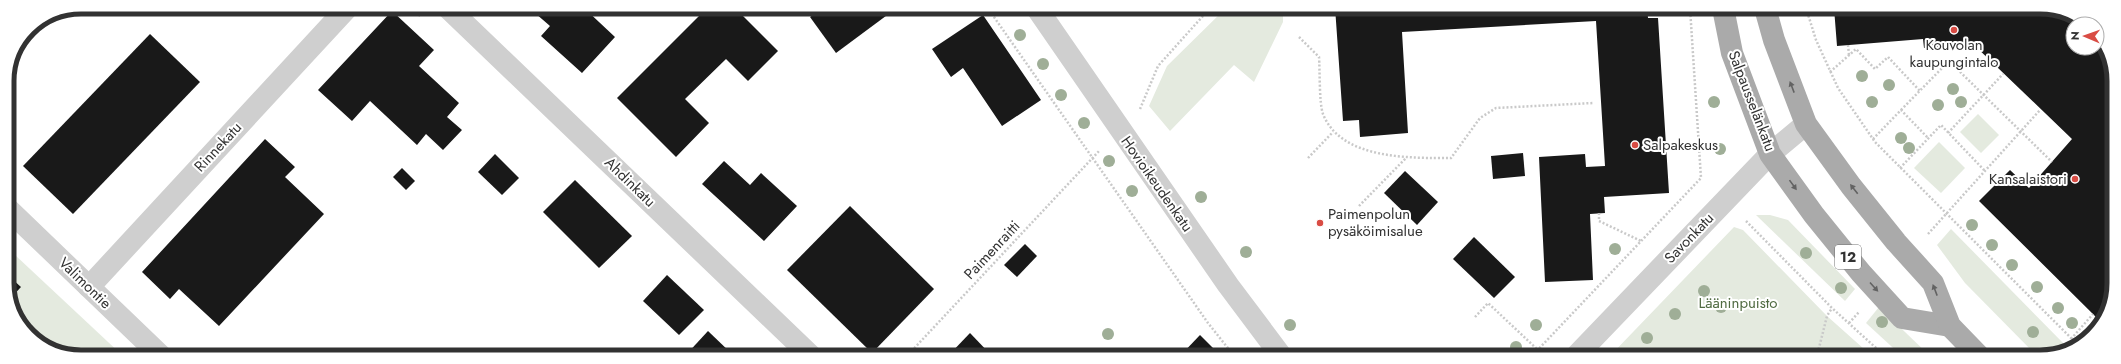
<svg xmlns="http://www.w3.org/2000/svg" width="2121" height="364" font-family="Jost,sans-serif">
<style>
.green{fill:#e4eadf}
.building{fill:#191919}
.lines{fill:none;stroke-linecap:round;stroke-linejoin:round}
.path{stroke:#c9c9c9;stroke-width:2.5;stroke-dasharray:2 2;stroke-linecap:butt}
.minor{stroke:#cfcfcf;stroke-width:22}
.primary{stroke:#aaa;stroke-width:22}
.tree{fill:#9fae97}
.oneway{fill:#626262}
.poi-dot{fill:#d94c44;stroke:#fff;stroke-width:1.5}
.labels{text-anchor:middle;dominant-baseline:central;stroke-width:4;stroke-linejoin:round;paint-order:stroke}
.shield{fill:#fff;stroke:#707070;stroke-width:1}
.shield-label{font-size:14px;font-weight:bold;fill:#323232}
.poi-label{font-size:15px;fill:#323232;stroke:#fff;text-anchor:start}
.street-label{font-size:15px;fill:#323232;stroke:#fff}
.park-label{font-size:15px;fill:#506b42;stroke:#fff}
.rim{fill:none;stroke:#323232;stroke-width:5}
</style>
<rect width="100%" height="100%" fill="#fff"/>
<g class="green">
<path d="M1227,7h56v15l-29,60 -20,-17 -64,66 -21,-25 18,-40z"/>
<path d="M1978,114l21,21 -18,18 -21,-21z"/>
<path d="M1939,142l26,26 -24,25 -27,-25z"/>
<path d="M1756,215h14l18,5 67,69 -10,12z"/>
<path d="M1734,227l9,3 84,86 46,41h-264z"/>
<path d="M1951,229l116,118 -29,10 -73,-74 -28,-38z"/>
<path d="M15,255l108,101h-52l-39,-18 -23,-36v-42z"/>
<path d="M1879,307l52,50h-28l-37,-34z"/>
</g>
<g class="building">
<path d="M541,7h42l32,30 -33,36 -41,-37 9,-10 -15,-13z"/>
<path d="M708,7h26l44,44 -30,30 -22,-22 -41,40 24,24 -33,34 -59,-59z"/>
<path d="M824,7h74l-62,46 -26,-36z"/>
<path d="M1081,7h41v2l-41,2z"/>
<path d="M1335,7l312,1 1,10h10l11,175 -65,4 1,16 -15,1 3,66 -48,2 -6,-125 46,-3 1,13 19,-1 -9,-145 -194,11 6,101 -48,4 -1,-17 -16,1z"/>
<path d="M1834,8h216l35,16h-12v24h24v-8l16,27v226l-14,27 -120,-119 31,-31 19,18 43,-49 -99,-95 -49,4 -1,-9 -86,7z"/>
<path d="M392,11l42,39 -15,16 40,37 -12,14 15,13 -19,20 -17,-16 -9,11 -47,-44 -18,20 -34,-31z"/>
<path d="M983,15l58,85 -39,26 -39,-58 -12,9 -19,-28z"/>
<path d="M150,34l50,48 -127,132 -50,-48z"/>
<path d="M265,139l30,28 -10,10 39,37 -105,112 -40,-37 -9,10 -28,-27z"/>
<path d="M1523,153l2,23 -32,3 -2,-23z"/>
<path d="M495,154l24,24 -17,17 -24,-23z"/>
<path d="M724,161l26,24 11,-12 36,33 -33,35 -62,-57z"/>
<path d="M402,168l13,13 -9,9 -13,-13z"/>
<path d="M1405,171l33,31 -21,23 -33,-32z"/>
<path d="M575,180l57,56 -33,32 -56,-56z"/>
<path d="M850,206l84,83 -62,64 -85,-83z"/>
<path d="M1474,237l41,40 -21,21 -41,-39z"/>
<path d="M1025,244l12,12 -20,21 -13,-12z"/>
<path d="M667,275l37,35 -25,25 -36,-34z"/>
<path d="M11,278l10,9 -12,13v-21z"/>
<path d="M708,331l24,23 -3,3h-45z"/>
<path d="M970,333l23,24h-46z"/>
<path d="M1200,335l22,22h-43z"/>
</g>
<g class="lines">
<g class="path">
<path d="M411,7l9,9"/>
<path d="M987,7l221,316 27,34"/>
<path d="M1806,8l10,32 22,48 37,54 201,201"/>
<path d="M1299,37l20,20c1,13 0,46 4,57 18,46 88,44 128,44l29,-40 16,-10 97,-5"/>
<path d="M1848,45l1,10"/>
<path d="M1830,72l26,-23 19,20 13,-12 32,34"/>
<path d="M1140,109l18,-43 53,-59"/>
<path d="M1901,110l48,-49 103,101"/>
<path d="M1948,133l55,-59"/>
<path d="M1873,139l28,-29 27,28"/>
<path d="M1308,158l25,-26"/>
<path d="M1900,168l41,-43 44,46"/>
<path d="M1359,206l47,-48"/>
<path d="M1599,213v8l42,20"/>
<path d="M1746,221l86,87 54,49"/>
<path d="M1928,234l112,-124"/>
<path d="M1475,317l13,-14 50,47"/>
<path d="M1849,323l10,-11"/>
<path d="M2071,339l22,-25"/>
<path d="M100,356l4,-5"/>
<path d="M906,357l194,-207"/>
<path d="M1531,357l170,-179 -11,-170"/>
<path d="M1810,357l9,-9"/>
<path d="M1822,357l-3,-9 8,-32 5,-8"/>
</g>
<g class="minor">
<path d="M447,7l365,350"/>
<path d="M1036,7l192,278 54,72"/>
<path d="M8,209l153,147"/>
<path d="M89,287l259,-280"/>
<path d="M1575,357l195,-203 36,-30"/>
</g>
<g class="primary">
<path d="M1723,8l9,45 38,101 44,61 47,58 41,45 48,8"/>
<path d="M1765,8l9,32 32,84 45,62 45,56 37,41 17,43 30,31"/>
</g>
</g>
<g class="tree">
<circle cx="1020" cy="35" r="6"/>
<circle cx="1043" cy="64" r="6"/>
<circle cx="1862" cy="76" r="6"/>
<circle cx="1889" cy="85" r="6"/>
<circle cx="1953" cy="89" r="6"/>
<circle cx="1061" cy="95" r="6"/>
<circle cx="1714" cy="102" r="6"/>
<circle cx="1872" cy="102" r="6"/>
<circle cx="1961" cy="102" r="6"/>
<circle cx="1938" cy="105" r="6"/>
<circle cx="1084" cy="123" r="6"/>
<circle cx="1901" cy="138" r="6"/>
<circle cx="1909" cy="148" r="6"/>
<circle cx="1720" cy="149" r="6"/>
<circle cx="1109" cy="161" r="6"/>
<circle cx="1132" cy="191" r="6"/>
<circle cx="1201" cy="197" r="6"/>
<circle cx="1972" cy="225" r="6"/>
<circle cx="1992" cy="245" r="6"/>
<circle cx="1615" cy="249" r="6"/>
<circle cx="1246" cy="252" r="6"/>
<circle cx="1806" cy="253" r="6"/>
<circle cx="2012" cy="265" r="6"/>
<circle cx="2037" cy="287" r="6"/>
<circle cx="1841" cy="288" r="6"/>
<circle cx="1704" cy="291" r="6"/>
<circle cx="1721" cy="307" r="6"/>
<circle cx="2058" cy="308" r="6"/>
<circle cx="1675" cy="314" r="6"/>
<circle cx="1882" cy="322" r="6"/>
<circle cx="2072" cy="323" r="6"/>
<circle cx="1290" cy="325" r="6"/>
<circle cx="1536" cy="325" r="6"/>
<circle cx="2033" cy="332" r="6"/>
<circle cx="1108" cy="334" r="6"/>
<circle cx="1647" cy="338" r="6"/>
<circle cx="1516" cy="347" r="6"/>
</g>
<defs><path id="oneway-solid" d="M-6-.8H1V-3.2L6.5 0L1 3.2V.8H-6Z"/></defs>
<g class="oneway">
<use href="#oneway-solid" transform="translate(1792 87) rotate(-111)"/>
<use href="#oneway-solid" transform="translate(1793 185) rotate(54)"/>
<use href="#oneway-solid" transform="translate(1854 189) rotate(-128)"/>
<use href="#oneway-solid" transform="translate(1874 287) rotate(48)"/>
<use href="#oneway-solid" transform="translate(1935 290) rotate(-111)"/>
</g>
<g class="poi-dot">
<circle cx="1954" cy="30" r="4"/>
<circle cx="1635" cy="145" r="4"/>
<circle cx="2075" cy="179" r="4"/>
<circle cx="1320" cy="223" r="4"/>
</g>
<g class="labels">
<rect class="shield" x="1835" y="245" width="26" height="24" rx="3"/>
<g class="shield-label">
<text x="1848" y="257">12</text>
</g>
<g class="poi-label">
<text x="1954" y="45" text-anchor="middle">Kouvolan<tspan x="1954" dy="17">kaupungintalo</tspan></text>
<text x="1643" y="145">Salpakeskus</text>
<text x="2067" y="179" text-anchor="end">Kansalaistori</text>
<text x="1328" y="214">Paimenpolun<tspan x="1328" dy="17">pysäköimisalue</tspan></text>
</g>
<g class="street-label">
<text transform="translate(1752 101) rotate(69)">Salpausselänkatu</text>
<text transform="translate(218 147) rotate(-47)">Rinnekatu</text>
<text transform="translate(630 182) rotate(44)">Ahdinkatu</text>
<text transform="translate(1157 184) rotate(55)">Hovioikeudenkatu</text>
<text transform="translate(1689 238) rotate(-46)">Savonkatu</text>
<text transform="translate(992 250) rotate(-47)">Paimenraitti</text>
<text transform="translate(85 283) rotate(44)">Valimontie</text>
</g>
<g class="park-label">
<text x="1738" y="303">Lääninpuisto</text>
</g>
</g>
<path d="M0 0H2121V364H0ZM81 14H2040A67 67 0 0 1 2107 81V283A67 67 0 0 1 2040 350H81A67 67 0 0 1 14 283V81A67 67 0 0 1 81 14Z" fill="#fff" fill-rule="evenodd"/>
<path class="rim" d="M81 14H2040A67 67 0 0 1 2107 81V283A67 67 0 0 1 2040 350H81A67 67 0 0 1 14 283V81A67 67 0 0 1 81 14Z"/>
<g transform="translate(2085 36) rotate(272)"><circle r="19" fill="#ffffff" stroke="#adadad"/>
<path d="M0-3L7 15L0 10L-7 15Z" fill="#d94c44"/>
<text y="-6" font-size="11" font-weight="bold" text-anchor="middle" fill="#323232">N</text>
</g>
</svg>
